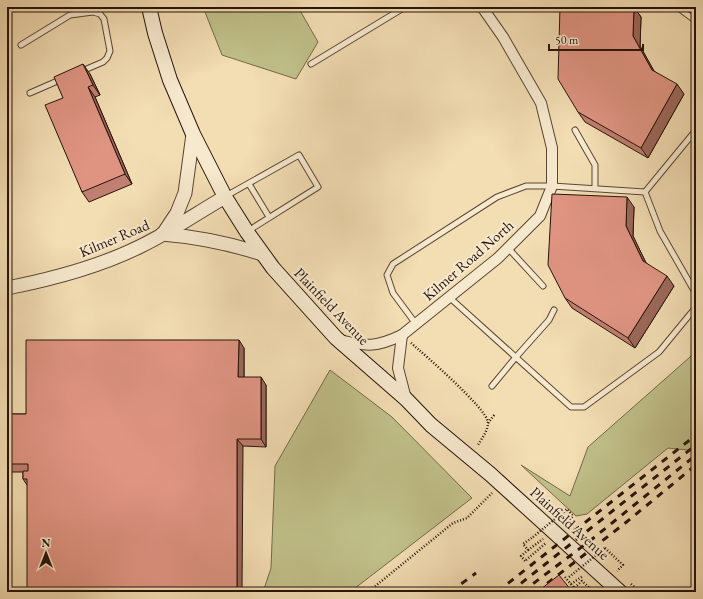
<svg xmlns="http://www.w3.org/2000/svg" width="703" height="599" font-family="'EB Garamond',serif">
<style>
.green{fill:#c0bf89;stroke:#73694a}
.lines{fill:none;stroke-linecap:round;stroke-linejoin:round}
.service-casing{stroke:#594634;stroke-width:7}
.minor-casing{stroke:#594634;stroke-width:12}
.tertiary-casing{stroke:#594634;stroke-width:15}
.secondary-casing{stroke:#26130a;stroke-width:16}
.path{stroke:#26130a;stroke-width:2.5;stroke-dasharray:1 2;stroke-linecap:butt}
.service{stroke:#f7e9ce;stroke-width:5}
.minor{stroke:#f7e9ce;stroke-width:10}
.tertiary{stroke:#f7e9ce;stroke-width:13}
.secondary{stroke:#f7e9ce;stroke-width:14}
.rail{stroke:#26130a;stroke-width:3;stroke-dasharray:7 7;stroke-linecap:butt}
.path-bridge{stroke:#26130a;stroke-width:2.5;stroke-dasharray:1 2;stroke-linecap:butt}
.wall{fill:#c07f70;stroke:#26130a}
.shaded-wall{fill:#9c685b;stroke:#26130a}
.building{fill:#df9482;stroke:#26130a}
.labels{text-anchor:middle;dominant-baseline:central;stroke-width:4;stroke-linejoin:round;paint-order:stroke}
.street-label{font-size:15px;fill:#26130a;stroke:#f7e9ce}
</style>
<rect width="100%" height="100%" fill="#f3ddb3"/>
<filter id="stains"><feTurbulence type="fractalNoise" baseFrequency=".005" numOctaves="4"/><feColorMatrix values="0 0 0 0 .2 0 0 0 0 .09 0 0 0 0 .02 0 0 0 .5 -.17"/></filter>
<radialGradient id="worn" r=".72"><stop offset=".6" stop-color="#630" stop-opacity="0"/><stop offset="1" stop-color="#630" stop-opacity=".3"/></radialGradient>
<g class="green">
<path d="M203,7h95l20,35 -22,37 -74,-24z"/>
<path d="M696,349v102l-28,-3 -81,66 -11,2 -55,-51 49,31 18,-49 102,-90z"/>
<path d="M330,370l62,47 80,81 -122,94h-87l8,-24 4,-102z"/>
</g>
<g class="lines">
<defs>
<g id="service">
<path d="M677,7l19,14"/>
<path d="M21,45l49,-30 23,-3 7,2 4,5 6,32 -3,7 -4,4 -21,9"/>
<path d="M311,64l94,-57"/>
<path d="M30,93l32,-14"/>
<path d="M575,130l20,35v23"/>
<path d="M249,184l20,33"/>
<path d="M645,192l15,39 36,63"/>
<path d="M226,196l73,-41 19,32 -70,44"/>
<path d="M508,248l35,38"/>
<path d="M449,297l122,110h13l75,-55 37,-45"/>
<path d="M416,324l-23,-31 -6,-18 6,-11 104,-67 29,-11h26l93,6 51,-62"/>
<path d="M492,386l24,-29 33,-37 5,-10"/>
</g>
<g id="minor">
<path d="M402,335l-4,33 8,31"/>
<path d="M340,340c27,7 37,7 62,-5l96,-77 42,-42 12,-30v-38l-11,-45 -38,-66 -21,-30"/>
</g>
<g id="tertiary">
<path d="M165,231l12,-18 8,-20 8,-59"/>
<path d="M162,234c37,3 66,9 100,20"/>
<path d="M7,288c46,-9 92,-21 134,-42 29,-14 56,-33 84,-49"/>
</g>
<path id="secondary" d="M149,7l6,26 15,47 23,54 32,63 22,35 26,36 63,70 70,61 25,26 59,49 130,118"/>
</defs>
<use href="#service" class="service-casing"/>
<use href="#minor" class="minor-casing"/>
<use href="#tertiary" class="tertiary-casing"/>
<use href="#secondary" class="secondary-casing"/>
<g class="path">
<path d="M411,343c14,12 75,65 77,79 0,9 -6,16 -10,23"/>
<path d="M488,423l7,-9"/>
<path d="M561,514l6,-5 6,7 -9,8"/>
<path d="M605,548l18,17 -6,6"/>
<path d="M528,550l15,-11"/>
<path d="M526,560l20,-17"/>
<path d="M525,561l-4,-5 7,-6 -5,-6 10,-7"/>
<path d="M565,577l9,11 8,-7 12,11"/>
<path d="M571,584l12,-8"/>
<path d="M631,584l9,8"/>
<path d="M574,588l3,4"/>
<path d="M368,592l85,-69 14,-5 25,-25"/>
</g>
<use href="#service" class="service"/>
<use href="#minor" class="minor"/>
<use href="#tertiary" class="tertiary"/>
<use href="#secondary" class="secondary"/>
<g class="rail">
<path d="M450,592l26,-19"/>
<path d="M497,592l199,-157"/>
<path d="M510,592l186,-147"/>
<path d="M522,592l69,-52 105,-85"/>
<path d="M536,592l88,-68 72,-59"/>
</g>
<g class="path-bridge">
<path d="M533,537l28,-23"/>
<path d="M569,577l36,-29"/>
</g>
</g>
<g class="wall">
<path d="M634,7l7,10 -1,29 14,25 30,23 -36,64 -63,-36 -7,-10z"/>
<path d="M90,74l10,21 -5,2 37,87 -43,18 -7,-10 -19,-94z"/>
<path d="M634,207l-1,29 13,27 28,23 -39,62 -63,-40 -7,-10z"/>
<path d="M244,348v29l22,8v62l-23,-1 -216,39 -4,-6v-7h-13l-3,-5v-53h19z"/>
</g>
<g class="shaded-wall">
<path d="M634,7l7,10 -1,29 19,34 -7,-10 -19,-34z"/>
<path d="M83,64l7,10 10,21 -7,-10z"/>
<path d="M677,84l7,10 -36,64 -7,-10z"/>
<path d="M88,87l7,10 37,87 -7,-10z"/>
<path d="M627,197l7,10 -1,29 17,35 -7,-10 -17,-35z"/>
<path d="M667,276l7,10 -39,62 -7,-10z"/>
<path d="M239,340l5,8v37l-6,-8z"/>
<path d="M261,377l5,8v62l-5,-8z"/>
<path d="M237,439l6,7 -1,146h-5z"/>
</g>
<g class="building">
<path d="M560,7h74l-1,29 19,34 25,14 -36,64 -63,-36 -20,-33z"/>
<path d="M83,64l10,21 -5,2 37,87 -43,18 -37,-87 18,-7 -9,-21z"/>
<path d="M552,194l75,3 -1,29 17,35 24,15 -39,62 -63,-40 -17,-33z"/>
<path d="M26,340h213l-1,37h23v62h-24v153h-210v-113h-4v-8h5v-7h-21v-50h19z"/>
<path d="M559,575l12,15 -2,2h-32z"/>
</g>
<g class="labels">
<g class="street-label">
<text transform="translate(114 238) rotate(-23)">Kilmer Road</text>
<text transform="translate(468 260) rotate(-41)">Kilmer Road North</text>
<text transform="translate(332 306) rotate(46)">Plainfield Avenue</text>
<text transform="translate(570 523) rotate(42)">Plainfield Avenue</text>
</g>
</g>
<rect width="703" height="599" fill="none" stroke="#f3ddb3" stroke-width="24"/>
<rect x="8" y="8" width="687" height="583" fill="none" stroke="#26130a" stroke-width="2"/>
<rect x="12" y="12" width="679" height="575" fill="none" stroke="#26130a"/>
<g transform="translate(46 553)" stroke="#f7e9ce" stroke-width="3" paint-order="stroke">
<path d="M0-3L7 15L0 10L-7 15Z" fill="#26130a"/>
<text y="-6" font-size="11" font-weight="bold" text-anchor="middle" fill="#26130a">N</text>
</g>
<path d="M549 44v6h94v-6" fill="none" stroke="#26130a" stroke-width="2"/>
<text x="555" y="44" font-size="12" fill="#26130a" stroke="#f7e9ce" stroke-width="3" paint-order="stroke">50 m</text>
<rect width="100%" height="100%" filter="url(#stains)"/>
<rect width="100%" height="100%" fill="url(#worn)"/>
</svg>
